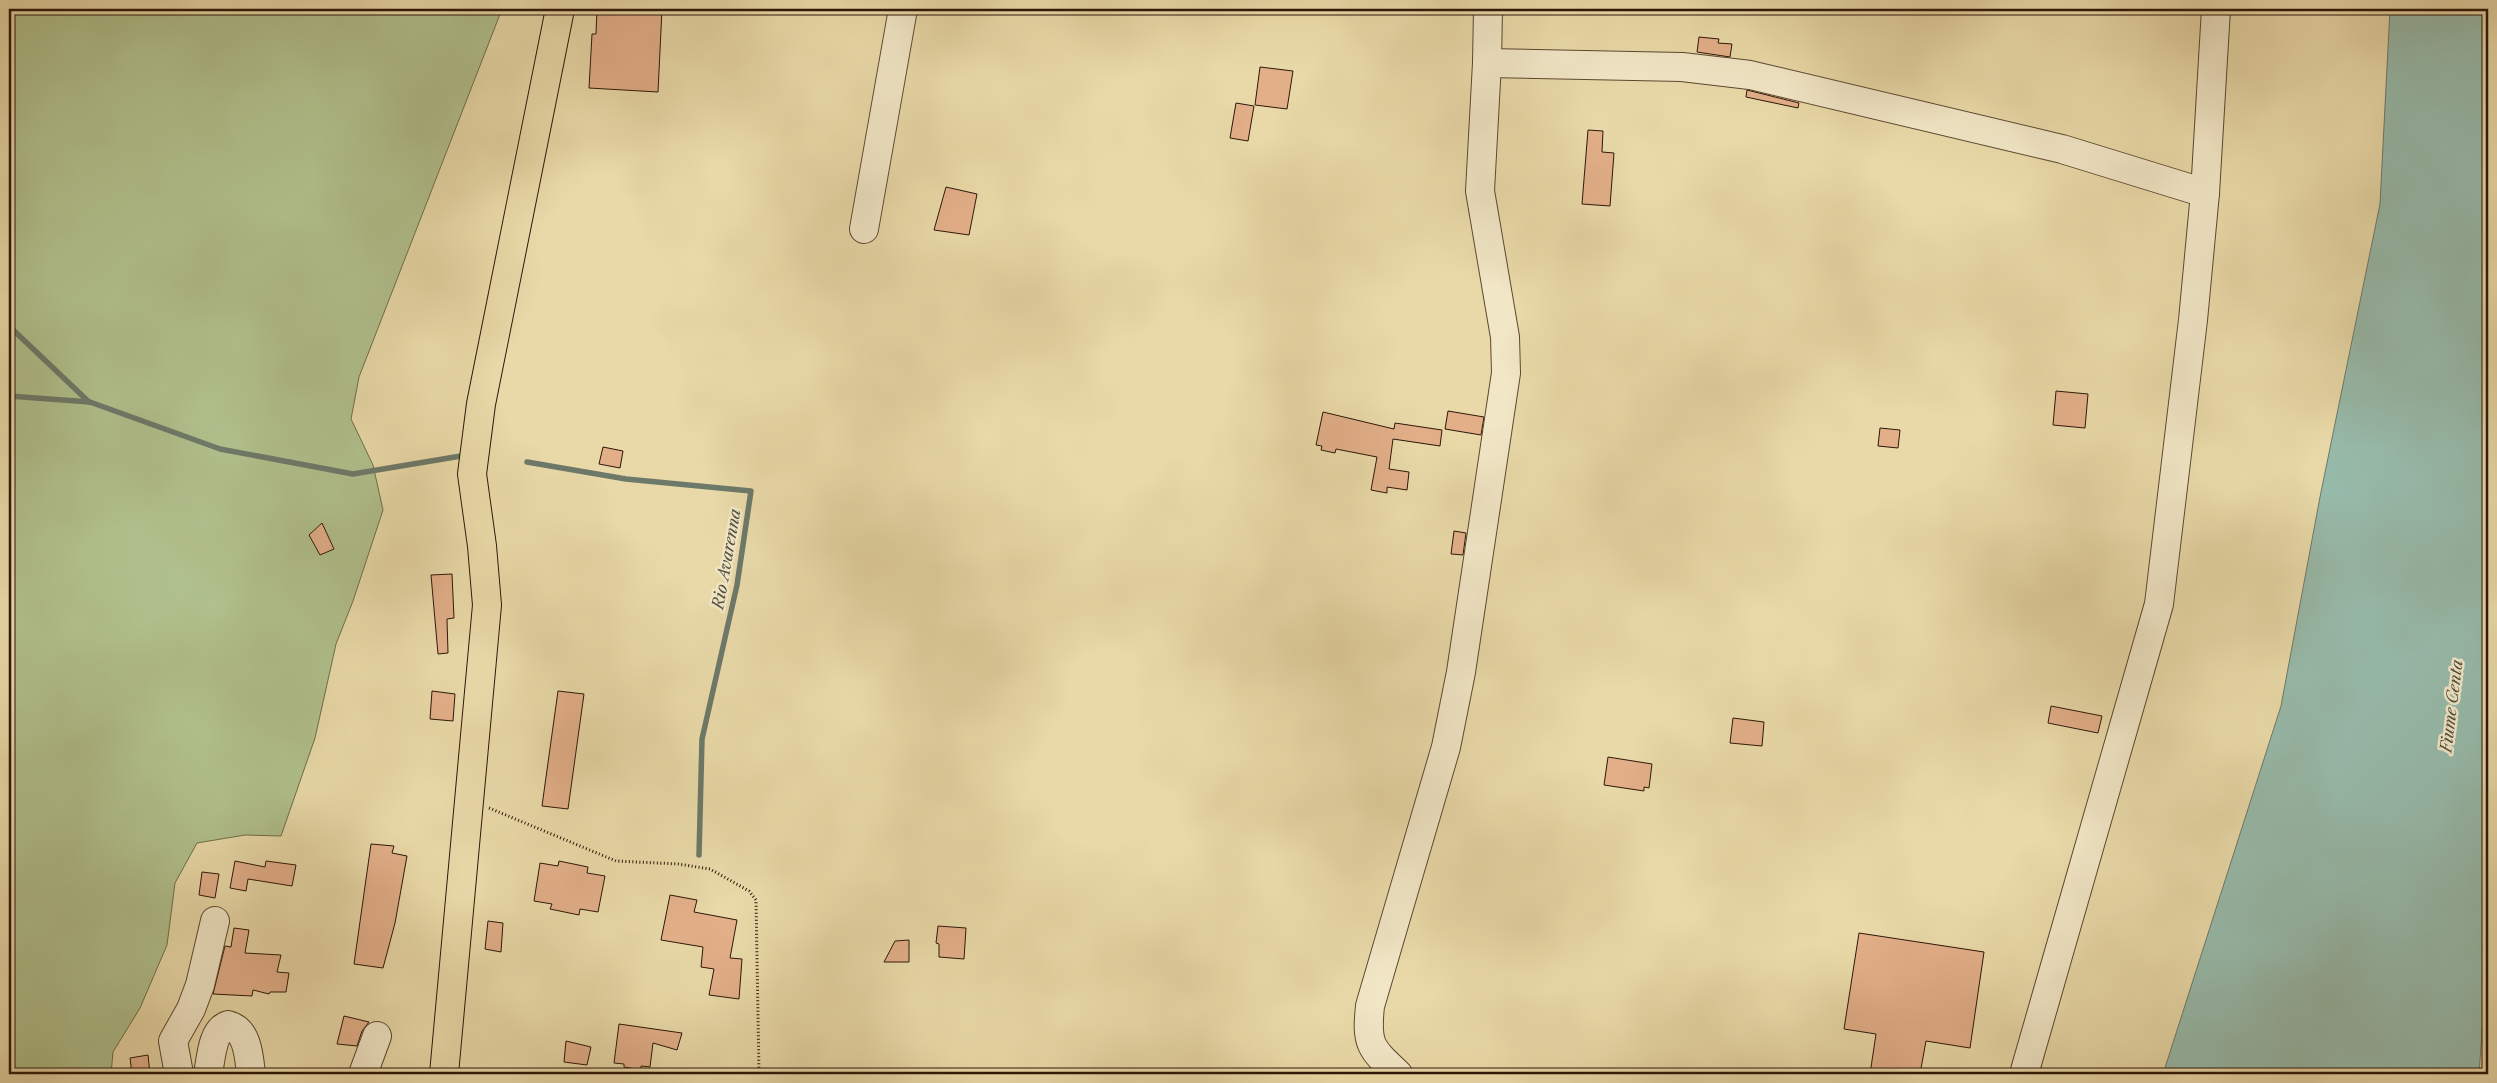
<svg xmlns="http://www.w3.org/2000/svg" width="2497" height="1083" font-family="'Libre Caslon Text',serif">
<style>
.green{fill:#b0c08c;stroke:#6e6c4a}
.water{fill:#97baaa;stroke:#6d7969}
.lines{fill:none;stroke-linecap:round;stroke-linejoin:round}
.stream{stroke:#6d7969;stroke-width:5.5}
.building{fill:#e2af89;stroke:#2d1708}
.minor-casing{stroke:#5c4830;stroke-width:30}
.major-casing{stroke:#2d1708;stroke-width:30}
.path{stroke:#2d1708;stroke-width:3;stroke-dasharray:1 2.5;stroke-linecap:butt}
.minor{stroke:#f1e6c6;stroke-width:28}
.major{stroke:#e9d9a8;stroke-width:28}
.labels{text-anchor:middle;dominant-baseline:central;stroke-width:5;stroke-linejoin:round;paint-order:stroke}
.water-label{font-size:16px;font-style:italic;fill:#525041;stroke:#f1e6c6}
</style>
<rect width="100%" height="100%" fill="#e9d9a8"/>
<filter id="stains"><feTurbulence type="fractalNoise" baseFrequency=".004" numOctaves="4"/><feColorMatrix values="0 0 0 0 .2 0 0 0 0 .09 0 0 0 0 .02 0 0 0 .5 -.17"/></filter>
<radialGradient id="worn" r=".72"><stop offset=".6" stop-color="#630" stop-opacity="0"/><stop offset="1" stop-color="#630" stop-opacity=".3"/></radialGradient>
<path class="green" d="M9,9h493l-143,368 -8,42 22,46 10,45 -30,91 -17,43 -21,94 -34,98 -36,-1 -48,8 -22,40 -8,62 -27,63 -27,44 -2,22h-102z"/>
<path class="water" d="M2390,9h98v941l-9,124h-316l118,-368 39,-209 60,-293z"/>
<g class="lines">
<g class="stream">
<path d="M9,326l80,76"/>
<path d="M9,396l81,6 130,47 133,25 108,-18"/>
<path d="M527,462l99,17 125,12 -14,94 -35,154 -3,116"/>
</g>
</g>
<g class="building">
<path d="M597,9h65l-4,83 -69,-4 3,-54h4z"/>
<path d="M1699,37l20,2 -1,4 14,1 -2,13 -33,-5z"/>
<path d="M1260,67l33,4 -6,38 -32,-4z"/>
<path d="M1747,90l52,13 -1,5 -52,-11z"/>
<path d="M1236,103l18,3 -6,35 -18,-3z"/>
<path d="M1588,130l15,1 -1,21 12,1 -4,53 -28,-2z"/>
<path d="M946,187l31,7 -8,41 -35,-5z"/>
<path d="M2056,391l32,3 -3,34 -32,-3z"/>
<path d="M1448,411l36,6 -3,18 -36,-6z"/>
<path d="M1323,412l71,17 1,-6 47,7 -2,16 -47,-7 -4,30 20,3 -2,18 -20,-3v6l-16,-3 6,-33 -41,-8 -1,4 -14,-3 1,-4 -6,-1z"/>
<path d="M1880,428l20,2 -2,18 -20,-2z"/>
<path d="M603,447l20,4 -3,17 -21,-4z"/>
<path d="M322,523l12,26 -14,6 -11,-20z"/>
<path d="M1454,531l12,2 -3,22 -12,-1z"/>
<path d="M452,574l2,44 -7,1 1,34 -10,1 -7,-79z"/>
<path d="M432,691l23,3 -2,27 -23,-2z"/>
<path d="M558,691l26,3 -16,115 -26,-3z"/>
<path d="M2051,706l51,10 -4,17 -50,-10z"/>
<path d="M1733,718l31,4 -2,24 -32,-3z"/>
<path d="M1608,757l44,7 -3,24 -5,-1v4l-40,-6z"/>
<path d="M371,844l23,2 -2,7 15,3 -12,67 -12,45 -29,-4z"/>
<path d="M235,861l30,6 1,-6 30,4 -4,21 -44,-7 -2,12 -16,-3z"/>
<path d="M559,861l29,6 -1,6 18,3 -7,36 -18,-3 -1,6 -29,-6 2,-5 -18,-3 6,-38 18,3z"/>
<path d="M202,872l17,2 -4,24 -16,-3z"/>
<path d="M670,895l27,5 -3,12 43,8 -7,38 12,1 -3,40 -30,-4 5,-26 -13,-2 2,-20 -42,-7z"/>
<path d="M488,921l15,2 -2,29 -16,-3z"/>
<path d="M938,926l28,2 -2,31 -25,-2v-13l-3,-1z"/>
<path d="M234,928l15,2 -4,23 36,2 -4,17 12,1 -3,19h-16l-1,2 -16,-4 -1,6 -39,-2 12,-48 6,1z"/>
<path d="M1859,933l125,19 -14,96 -44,-7 -6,33h-50l6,-40 -32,-5z"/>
<path d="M909,940v22h-25l11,-21z"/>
<path d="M344,1016l25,6 -7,9 -5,15 -20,-2z"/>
<path d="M619,1024l63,9 -5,17 -24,-7 -3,24 -9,-1v4l-17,-3v-3l-10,-1z"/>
<path d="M566,1041l25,6 -4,18 -23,-3z"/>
<path d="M148,1055l2,19h-18l-2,-16z"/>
</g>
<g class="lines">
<defs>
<g id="minor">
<path d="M1487,63l195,4 68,8 312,74 143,44"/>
<path d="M864,229l39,-220"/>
<path d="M179,1074l-6,-33 18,-32 9,-24 15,-64"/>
<path d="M208,1074c3,-15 4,-44 20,-49 20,5 21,32 23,49"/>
<path d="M363,1074l14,-38"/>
<path d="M1398,1074c-28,-26 -32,-30 -28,-68l76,-259 15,-75 45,-299 -1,-36 -25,-146 7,-128 1,-54"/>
<path d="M2024,1074l135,-470 34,-284 12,-127 11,-184"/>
</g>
<path id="major" d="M444,1074l43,-469 -5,-59 -10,-72 9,-70 79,-395"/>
</defs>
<use href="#minor" class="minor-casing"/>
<use href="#major" class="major-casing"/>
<path class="path" d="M489,808l127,53 62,3 32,5 39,22 7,9 3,174"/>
<use href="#minor" class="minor"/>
<use href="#major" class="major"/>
</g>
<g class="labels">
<g class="water-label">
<text transform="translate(726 559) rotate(-80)">Rio Avarenna</text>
<text transform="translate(2451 706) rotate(-83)">Fiume Centa</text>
</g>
</g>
<rect width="2497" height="1083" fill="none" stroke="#e9d9a8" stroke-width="30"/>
<rect x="10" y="10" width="2477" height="1063" fill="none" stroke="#2d1708" stroke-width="2.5"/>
<rect x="15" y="15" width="2467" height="1053" fill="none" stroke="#2d1708"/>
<rect width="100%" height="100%" filter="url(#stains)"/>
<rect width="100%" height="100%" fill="url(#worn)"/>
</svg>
